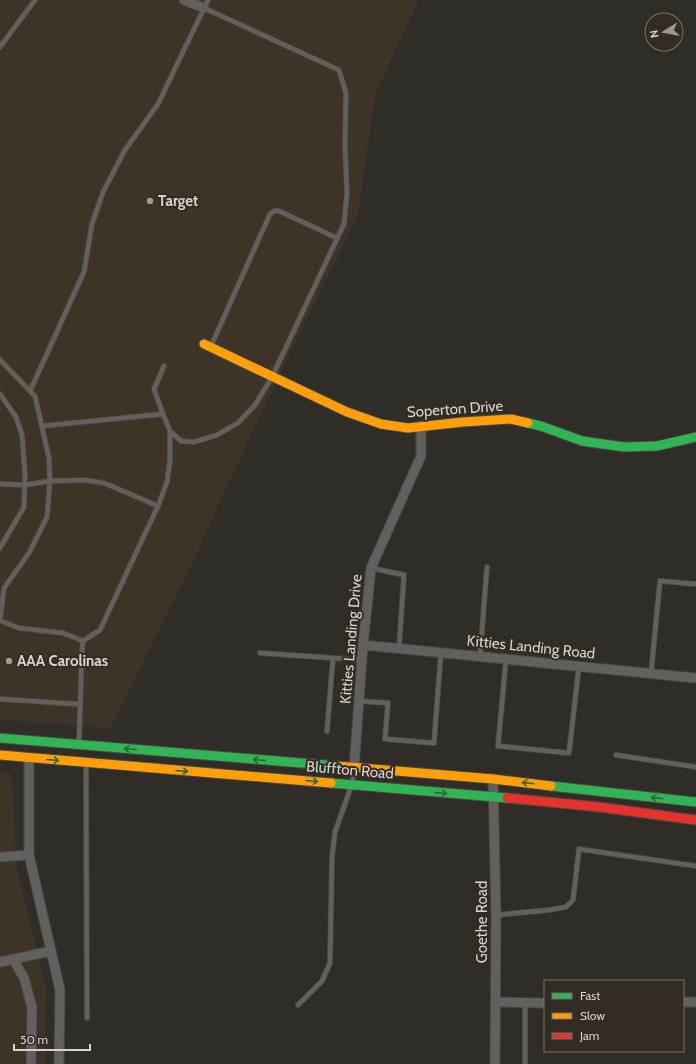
<svg xmlns="http://www.w3.org/2000/svg" width="696" height="1064" font-family="Cabin,sans-serif">
<style>
.built{fill:#3d3327}
.lines{fill:none;stroke-linecap:round;stroke-linejoin:round}
.lane-casing{stroke:#4a4743;stroke-width:6}
.street-casing{stroke:#4a4743;stroke-width:11}
.fast-casing{stroke:#4a4743;stroke-width:11}
.slow-casing{stroke:#4a4743;stroke-width:11}
.jam-casing{stroke:#4a4743;stroke-width:11}
.lane{stroke:#62605d;stroke-width:4.5}
.street{stroke:#62605d;stroke-width:9}
.fast{stroke:#30b455;stroke-width:9}
.slow{stroke:#ff9f0a;stroke-width:9}
.jam{stroke:#e5322d;stroke-width:9}
.oneway{stroke:#326238}
.poi-dot{fill:#9d9995;stroke:#332c24;stroke-width:1.5}
.labels{text-anchor:middle;dominant-baseline:central;stroke-width:4;stroke-linejoin:round;paint-order:stroke}
.poi-label{font-size:15px;font-weight:bold;fill:#d8d3cf;stroke:#332c24;text-anchor:start}
.street-label{font-size:15px;fill:#d8d3cf;stroke:#332c24}
</style>
<rect width="100%" height="100%" fill="#302c28"/>
<g class="built">
<path d="M0,0h419l-43,92 -18,122 -109,225 -67,146 -71,143 -111,-8z"/>
<path d="M0,773h12l5,95 29,119 -1,77h-45z"/>
</g>
<g class="lines">
<defs>
<g id="lane">
<path d="M0,47l35,-47"/>
<path d="M211,346l59,-132 4,-3h5l58,27"/>
<path d="M0,360l35,36 14,62 1,23 -3,36 -18,36 -25,35 -4,33"/>
<path d="M30,391l54,-119 8,-48 11,-32 22,-42 33,-46 50,-104"/>
<path d="M0,394l16,23 6,18 3,39 -1,33 -24,41"/>
<path d="M163,414l-9,-25 10,-23"/>
<path d="M42,426l121,-12 7,17 11,10 13,1 23,-7 21,-12 17,-18 17,-28 72,-153 3,-31 -2,-48 1,-52 -7,-23 -135,-62"/>
<path d="M0,484l25,1 25,-4 34,-1 20,3 54,23"/>
<path d="M371,568l33,7 -5,73"/>
<path d="M1,621l18,7 44,5 20,8"/>
<path d="M260,653l102,7"/>
<path d="M480,656l7,-89"/>
<path d="M506,659l-8,87 71,7 10,-87"/>
<path d="M651,673l9,-92 36,3"/>
<path d="M0,699l75,5h5"/>
<path d="M359,701l29,2 -3,36 49,4 7,-91"/>
<path d="M327,731l6,-73"/>
<path d="M79,743l3,-93 1,-9 17,-11 58,-124 9,-24 3,-22v-29"/>
<path d="M616,755l80,12"/>
<path d="M86,764l1,254"/>
<path d="M496,915l53,-5 17,-3 7,-7 6,-51 117,17"/>
<path d="M525,1003v61"/>
<path d="M298,1005l24,-24 8,-18 2,-106 3,-25 17,-48 2,-14"/>
</g>
<g id="street">
<path d="M184,0l20,8"/>
<path d="M363,645l333,33"/>
<path d="M29,758v97l31,135 -1,74"/>
<path d="M354,768l9,-123 8,-77 50,-112v-30"/>
<path d="M493,779l3,136 -1,149"/>
<path d="M0,857l29,-2"/>
<path d="M13,959l11,19 8,29 -1,57"/>
<path d="M0,962l51,-11"/>
<path d="M496,1002l49,1"/>
<path d="M683,1002h13"/>
</g>
<g id="fast">
<path d="M528,423l13,3 41,15 42,6 33,-1 39,-9"/>
<path d="M0,738l337,28"/>
<path d="M331,783l176,15"/>
<path d="M551,786l145,16"/>
</g>
<g id="slow">
<path d="M204,344l143,68 34,12 27,4 55,-6 48,-3 17,4"/>
<path d="M0,755l331,28"/>
<path d="M337,766l156,13 58,7"/>
</g>
<path id="jam" d="M507,798l92,9 97,13"/>
</defs>
<use href="#lane" class="lane-casing"/>
<use href="#street" class="street-casing"/>
<use href="#fast" class="fast-casing"/>
<use href="#slow" class="slow-casing"/>
<use href="#jam" class="jam-casing"/>
<use href="#lane" class="lane"/>
<use href="#street" class="street"/>
<use href="#fast" class="fast"/>
<use href="#slow" class="slow"/>
<use href="#jam" class="jam"/>
</g>
<defs><path id="oneway-shaft" d="M-6 0H5M1.5-3L5.5 0L1.5 3" fill="none" stroke-width="1.6" stroke-linecap="round" stroke-linejoin="round"/></defs>
<g class="oneway">
<use href="#oneway-shaft" transform="translate(130 749) rotate(-175)"/>
<use href="#oneway-shaft" transform="translate(53 760) rotate(5)"/>
<use href="#oneway-shaft" transform="translate(259 760) rotate(-175)"/>
<use href="#oneway-shaft" transform="translate(182 771) rotate(5)"/>
<use href="#oneway-shaft" transform="translate(312 781) rotate(5)"/>
<use href="#oneway-shaft" transform="translate(528 783) rotate(-173)"/>
<use href="#oneway-shaft" transform="translate(441 793) rotate(5)"/>
<use href="#oneway-shaft" transform="translate(657 798) rotate(-173)"/>
</g>
<g class="poi-dot">
<circle cx="150" cy="201" r="4"/>
<circle cx="9" cy="661" r="4"/>
</g>
<g class="labels">
<g class="poi-label">
<text x="158" y="201">Target</text>
<text x="17" y="661">AAA Carolinas</text>
</g>
<g class="street-label">
<text transform="translate(455 409) rotate(-4)">Soperton Drive</text>
<text transform="translate(351 639) rotate(-85)">Kitties Landing Drive</text>
<text transform="translate(531 647) rotate(6)">Kitties Landing Road</text>
<text transform="translate(350 770) rotate(5)">Bluffton Road</text>
<text transform="translate(482 922) rotate(-90)">Goethe Road</text>
</g>
</g>
<rect x="544" y="980" width="140" height="72" fill="#332c24" stroke="#756f68"/>
<rect x="552" y="993" width="20" height="6" fill="#30b455" stroke="#756f68"/>
<text x="580" y="1000" font-size="12" fill="#d8d3cf">Fast</text>
<rect x="552" y="1013" width="20" height="6" fill="#ff9f0a" stroke="#756f68"/>
<text x="580" y="1020" font-size="12" fill="#d8d3cf">Slow</text>
<rect x="552" y="1033" width="20" height="6" fill="#e5322d" stroke="#756f68"/>
<text x="580" y="1040" font-size="12" fill="#d8d3cf">Jam</text>
<g transform="translate(664 32) rotate(259)"><circle r="19" fill="#332c24" stroke="#756f68"/>
<path d="M0-3L7 15L0 10L-7 15Z" fill="#9d9995"/>
<text y="-6" font-size="11" font-weight="bold" text-anchor="middle" fill="#d8d3cf">N</text>
</g>
<path d="M14 1044v6h76v-6" fill="none" stroke="#d8d3cf" stroke-width="2"/>
<text x="20" y="1044" font-size="12" fill="#d8d3cf" stroke="#332c24" stroke-width="3" paint-order="stroke">50 m</text>
</svg>
